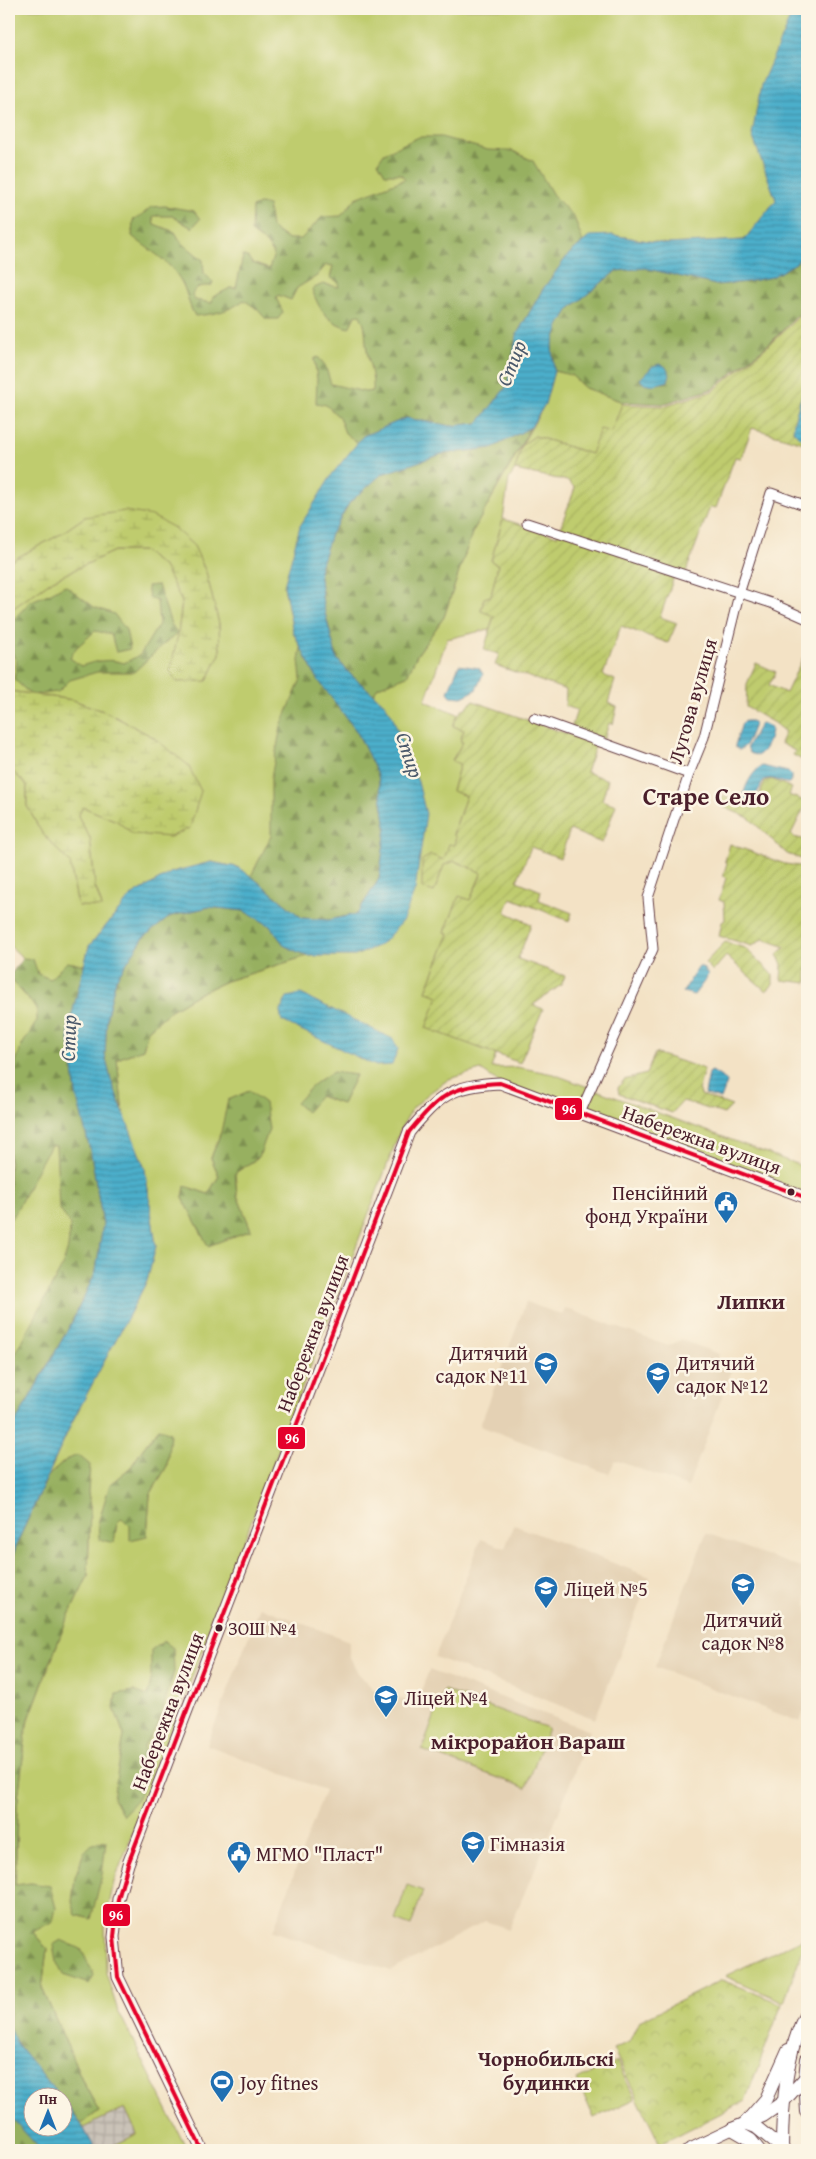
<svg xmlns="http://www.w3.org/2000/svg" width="816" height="2159" font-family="'Gentium Book Plus',serif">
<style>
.built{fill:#e4d1b4}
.industrial{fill:url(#industrial-grid)}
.grass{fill:#bfcc6e;stroke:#84764c;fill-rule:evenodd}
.forest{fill:url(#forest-firs);stroke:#706846}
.wetland{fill:url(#wetland-marsh);stroke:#84764c}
.park{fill:url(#park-crowns);stroke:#84764c}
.garden{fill:url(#garden-furrows);stroke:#84764c}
.water{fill:url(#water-rules);stroke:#4b677b}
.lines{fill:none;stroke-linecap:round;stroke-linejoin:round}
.minor-casing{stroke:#633c42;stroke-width:11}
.tertiary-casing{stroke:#633c42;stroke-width:13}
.secondary-casing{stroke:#633c42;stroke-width:14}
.minor{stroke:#fff;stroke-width:9}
.tertiary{stroke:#fff;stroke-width:11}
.secondary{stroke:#fff;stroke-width:12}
.bus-1-casing{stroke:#fcf5e5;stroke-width:8}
.bus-1{stroke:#e4002b;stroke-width:4}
.bus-dot{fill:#4a1f2b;stroke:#fcf5e5;stroke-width:2}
.labels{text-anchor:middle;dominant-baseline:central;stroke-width:5;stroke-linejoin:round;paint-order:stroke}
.bus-label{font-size:19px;fill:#4a1f2b;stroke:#fcf5e5;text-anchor:start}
.street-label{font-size:20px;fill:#4a1f2b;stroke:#fcf5e5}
.poi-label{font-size:20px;fill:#4a1f2b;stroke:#fcf5e5;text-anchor:start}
.water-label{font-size:21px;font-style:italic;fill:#4b596b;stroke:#fcf5e5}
.neighbourhood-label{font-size:21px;font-weight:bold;fill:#4a1f2b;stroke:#fcf5e5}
.quarter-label{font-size:22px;font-weight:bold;fill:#4a1f2b;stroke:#fcf5e5}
.district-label{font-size:25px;font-weight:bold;fill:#4a1f2b;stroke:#fcf5e5}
.line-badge{stroke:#fcf5e5;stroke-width:2}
.badge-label{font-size:14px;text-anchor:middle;font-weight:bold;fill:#fff}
</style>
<defs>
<pattern id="industrial-grid" width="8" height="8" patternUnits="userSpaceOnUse" patternTransform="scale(1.25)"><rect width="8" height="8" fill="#cac3b8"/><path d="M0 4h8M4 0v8" fill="none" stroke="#afa79e"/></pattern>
<pattern id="forest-firs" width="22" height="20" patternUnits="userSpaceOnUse" patternTransform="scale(1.25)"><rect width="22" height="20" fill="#97b061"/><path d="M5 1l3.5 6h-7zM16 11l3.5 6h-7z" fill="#7d8f50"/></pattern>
<pattern id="wetland-marsh" width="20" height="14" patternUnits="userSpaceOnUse" patternTransform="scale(1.25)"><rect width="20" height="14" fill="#bfcc6e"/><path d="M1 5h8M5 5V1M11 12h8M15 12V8" fill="none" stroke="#a6af5f"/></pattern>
<pattern id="park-crowns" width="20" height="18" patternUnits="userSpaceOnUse" patternTransform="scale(1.25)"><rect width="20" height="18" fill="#bfcc6e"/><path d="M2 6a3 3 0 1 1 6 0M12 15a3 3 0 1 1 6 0" fill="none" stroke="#a6af5f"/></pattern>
<pattern id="garden-furrows" width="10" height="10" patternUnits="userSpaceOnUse" patternTransform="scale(1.25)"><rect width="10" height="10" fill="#bfcc6e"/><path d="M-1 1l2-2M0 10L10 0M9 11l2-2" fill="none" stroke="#a6af5f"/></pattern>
<pattern id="water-rules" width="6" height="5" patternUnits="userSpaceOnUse" patternTransform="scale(1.25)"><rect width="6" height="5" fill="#4cafcb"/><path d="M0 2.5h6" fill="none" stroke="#418ea5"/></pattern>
</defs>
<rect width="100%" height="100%" fill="#fcf5e5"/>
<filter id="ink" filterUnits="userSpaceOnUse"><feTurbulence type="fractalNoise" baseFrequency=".02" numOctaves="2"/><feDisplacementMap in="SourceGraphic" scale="10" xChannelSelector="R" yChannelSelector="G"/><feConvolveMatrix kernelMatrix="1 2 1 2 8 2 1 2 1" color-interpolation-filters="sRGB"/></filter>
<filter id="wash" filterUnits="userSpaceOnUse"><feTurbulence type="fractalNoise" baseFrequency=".0096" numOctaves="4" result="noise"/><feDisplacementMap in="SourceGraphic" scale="20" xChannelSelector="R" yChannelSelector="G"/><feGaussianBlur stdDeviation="1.12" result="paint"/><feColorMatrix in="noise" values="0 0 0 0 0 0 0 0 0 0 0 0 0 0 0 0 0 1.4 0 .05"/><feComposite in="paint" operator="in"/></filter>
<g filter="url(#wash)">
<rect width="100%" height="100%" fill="#f3e2c5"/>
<g class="built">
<path d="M526,1302l36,13 3,-7 103,38 13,-6 38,14 -4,10 17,6 -44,117 -73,-27 -6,14 -129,-48z"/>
<path d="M514,1525l136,52 -55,142 -160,-62 46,-118 24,9z"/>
<path d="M706,1533l101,37v132l-7,20 -145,-55z"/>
<path d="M260,1607l89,34v14l9,18 15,16 43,15 13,-34 161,61 -35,91 -46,107 -24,-8 -94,50 -118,-40 52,-141 -118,-45z"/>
<path d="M732,2129l27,21h-71z"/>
</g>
<path class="industrial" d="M125,2108l12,26 -33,16h-8l-13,-22z"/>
<g class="grass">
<path d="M9,9h788l-4,2 -25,167 8,22 -32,40 -77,4 -55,-9 -328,351 9,46 23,45 41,55 -55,186 -65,-51 -26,-5 -39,10 -41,24 -42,50 -21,84 35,194 -94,210v-456l14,-20 -14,-13v-177l18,17v21l15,27 28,30 8,43h24l-7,-20 -5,-48 -12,-22 5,-9 34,14 16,13 20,-97 -47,-25 -33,-12 -64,-9v-80l44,-31 61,-29h29l22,17 17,34 -4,32 29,47 13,-27 -1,-30 -13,-52 -12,-25 -21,-20 -88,-10 -26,18 -50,27z"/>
<path d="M554,371l17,4 14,13 38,14 -12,31 -20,21 -56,-18 -13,9 -7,25 -6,9 -6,40 -12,42 7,4 -7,31 -7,2 -3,13 13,4 -4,14 -43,10 -22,62 33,13 -5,12 11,4 -4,11 3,1 -11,18 8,4 -8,26 14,6 -13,38 3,3 -2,8 -10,15 -10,32 10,-27 11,-4 27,11 -12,28 -11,-3 -14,35 4,2 -23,57 13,5 -12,32 69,26 -5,14 26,-1 36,7 254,94v30l-307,-115 -19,-13 -32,9 -21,15 -15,14 -11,18 -288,756 -9,41 1,50 11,35 70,142h-83l33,-16 -12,-26 -42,20 -2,-4 18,-13 -15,-27 -42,-96 5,-39 -32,-38 2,-104 10,-83 39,-103 22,-45 2,-70 -2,-14 -22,-32 -18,16 24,-54 75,-141 9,-35 -11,-77 -22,-56 -6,-54 26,-10 5,-19 23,-20 27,-16 28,-13 81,-25h48l63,-174c-15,-30 -19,-65 -45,-88l5,-7 29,-12 10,-20 27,-38 28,-84 73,-129zM356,1075l-14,29 -23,-8zM221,1132l38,25 -24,16 2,22 14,35 -43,15 -25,-47 3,-11 22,7 11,-18 -8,-18zM159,1428l8,38 -17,29 -3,41 -17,-10 -8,-8 -5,5 -7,-38 21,-18 11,-17z"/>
<path d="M444,1690l104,38 -22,60 -104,-38z"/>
<path d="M407,1885l16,6 -12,35 -16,-6z"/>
<path d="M807,1937l-23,65 -59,-26z"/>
</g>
<g class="forest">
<path d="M419,137h22l47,13 25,1 20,10 20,34 21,22 9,25 -15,13 -25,34 -26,45 -10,52 -29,37 -27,3 -45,-8 -43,18 -5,7 -13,-10 -6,-16 -13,-12 -10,-2 1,-24 -3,-20 4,-2 7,8 6,19 34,8 8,-1c1,-14 -4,-27 -6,-40 -3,-16 1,-20 -7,-36l-5,1 -6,12c-22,-6 -30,-18 -37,-39l11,-5 16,3 -2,-6 -7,-3 3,-12 -7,-1 -9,11 -20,12 -6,12 -13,-5 -2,3 7,14 -5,7h-12l-9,-10 -13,-9c-15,12 -31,14 -49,16 -6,-10 -7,-19 -11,-29 -11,-25 -33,-35 -52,-51l1,-16 9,-5 9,-8 14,-1 29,5 6,8 -8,9 -20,-12h-19l1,8 21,8 6,10 22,18 1,13 9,9 -2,4c-9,0 -15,-1 -19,9l3,5 17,3 1,-6 17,-9h6l7,-32 5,1 4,6 17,6 5,-15 -9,-12 -14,-10 1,-25 7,-3 9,1 3,22 16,12h14l21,-22 19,-1 15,-18 49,-19 -4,-5h-16l-7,-12 6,-9z"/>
<path d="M807,252v60l-7,1 -30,30 -57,46 -50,15 -40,-2 -38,-14 -14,-13 -17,-4 -2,-24 7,-21 10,-17 47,-38 29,-3 71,17 30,-3 26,-5 24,-14z"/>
<path d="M531,427l-59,106 -28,84 -27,38 -10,21 -29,11 -5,7 -22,-19 -14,-16 -14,-54 -4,-35 12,-36 19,-32 31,-28 61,-20 50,-6z"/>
<path d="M65,585l29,22 20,7 12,16 4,19 -14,3 -5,-18 -16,-3 -19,17 -6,10 11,8c15,-5 28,-8 43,-3l16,-8 19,-31 -2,-23 -8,-3 -2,-12 11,-1 13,39 7,10 -12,8 -32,30h-37l-27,8 -12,12 -27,3 -17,-16 3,-17 -5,-9h-3v-29l22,-23 20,-8z"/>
<path d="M301,648l15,29 41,55 21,43 8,53 -7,51 -22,35 -28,6 -27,-2 -51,-42 20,-40v-58l10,-52 20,-47 -2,-19z"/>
<path d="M209,907l35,4 25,14 16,21 22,10 -81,25 -28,13 -27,16 -23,20 -5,19 -26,10 6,54 -12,-33 -6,-25 2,-40 9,-36 28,-42 27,-21z"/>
<path d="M23,958l10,1 5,15 12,5 17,-17 18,3 -17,65 8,63 15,61 12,70 -7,47 -24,51 -63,112v-79l7,-2 46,-86 6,-19 2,-23 -11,-17 -3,-62 -5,-1c-16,25 -26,53 -42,77v-142l13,-35 15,-24v-12l-28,-32z"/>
<path d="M333,1072l23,3 -14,29 -22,-8 -14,16 -10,-9 19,-20z"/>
<path d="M249,1091l16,12 4,26 -10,28 -24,16 2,22 14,35 -43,16 -25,-48 2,-12 23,8 11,-18 -8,-18 10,-26 7,-32z"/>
<path d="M159,1428l11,5 -3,33 -17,29 -3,41 -17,4v-14l-8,-8 -5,5 -3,20 -15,-4 -1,-16 12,-39 21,-17 11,-17z"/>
<path d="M78,1455l12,10 -2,27 2,14 -2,70 -22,45 -39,103 -10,83 -2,78 16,-2 19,3 6,22 -3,13 -20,11 14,17 -5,39 42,96 15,27 -18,13 -18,-23 -1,-5h-3l-41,-51 -9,-17v-461l9,-26 30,-65 18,-16z"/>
<path d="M164,1641l9,7 1,24 -16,53 -14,21 4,29 -11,25 -14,15 -10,-17 11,-63 -10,-27 2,-14 18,-3 14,5 3,-16v-30z"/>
<path d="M106,1841l-4,34 -11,44 -15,-4 -4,-13 3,-25 9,-25 8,-8z"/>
<path d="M61,1940l20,9 13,26 -5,9 -26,-9 -7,-14 -3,-16z"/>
<path d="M9,2115l32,35h-32z"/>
</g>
<g class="wetland">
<path d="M125,511l27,5 21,11 21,19 12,26 13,52 1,30 -13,27 -30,1 -7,-10 8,-38 4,-32 -17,-34 -22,-17h-29l-61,29 -44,31v-49l50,-27 26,-18z"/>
<path d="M9,691l64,9 33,12 47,25 35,28 13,26 -11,37 -20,9 -37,-3 -16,-13 -34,-14 -5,9 12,22 5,48 7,21 -24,-1 -8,-43 -28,-30 -15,-27v-21l-18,-17z"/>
</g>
<g class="park">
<path d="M722,1980l60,24 -37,97 -85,43 -47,-95 16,-7 10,-21z"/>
<path d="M617,2061l18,38 -41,19 -17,-38z"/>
</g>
<g class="garden">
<path d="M807,313v131l-55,-16 -11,30 -6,-1 -19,51 -6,-1 -26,70 -9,-3 -15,43 17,6 -9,20 -47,-17 -18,49 12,5 -7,23 9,4 -4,17 -4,-1 -5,16 -33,-10 6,-19 -12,-4 1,-16 -71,-25 4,-11 -15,-4 10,-34 -13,-5 3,-13 7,-2 7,-31 -7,-4 12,-42 54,17 18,-48 -7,-7 -53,-11 7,-25 13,-9 56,18 9,-25 11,3 11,-28 41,2 50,-15 57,-47 30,-29z"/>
<path d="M807,649v119l-3,-7 -11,-6 2,-4 -15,-8 5,-11 -11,-9 -28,-16 1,-23 9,-21 20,9 -7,13 17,8z"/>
<path d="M473,701l123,43 -10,28 22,8 -6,20 14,5 -14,38 -32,-13 -10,28 -29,-11 -14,34 24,10 -2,9 33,13 -3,8 -58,-23 -6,14 26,12 -13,35 47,17 -4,9 -28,20 10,4 -23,54 -94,-35 12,-32 -12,-5 23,-57 -4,-2 14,-36 11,4 12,-27 -27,-12 -11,4 -10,27 -12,-4v-28l9,-5 13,5 5,-16 5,1 2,-8 -3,-2 13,-39 -14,-5 8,-27 -8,-3 11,-19 -3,-1 4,-11 -11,-4 5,-12z"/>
<path d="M771,779l21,9 -3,7 18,7 -16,32 2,3 14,3v21l-20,-7 -38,-36 -30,-13 4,-10 28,12h3l11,-26z"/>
<path d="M730,844l55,20 22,3v116l-26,-3 1,-16 -5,-9 9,-8 -23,-8 -11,7 -33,-10 3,-14 3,-2 -1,-18 -5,-2 7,-22 -3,-2 4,-13 -2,-2z"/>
<path d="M725,942l20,6 28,27v10l-7,6 -40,-35 -13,15 -8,-8z"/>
<path d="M655,1053l49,16 -5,19 2,7 31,11 -8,8 -41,-13 -11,12 -53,-19 -1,-6 6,-8 22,-6z"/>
</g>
<g class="water">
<path d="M797,9h10v243l-11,11 -24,14 -26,5 -30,3 -71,-17 -29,3 -47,38 -10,17 -7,21 2,24 -9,33 -14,23 -39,21 -50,6 -60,20 -32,28 -19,32 -12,36 4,35 14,54 14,16 33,28 8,12 18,49 8,18 8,32 -11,76 -12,30 -21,24 -27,12h-48l-22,-10 -16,-21 -25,-14 -35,-4 -38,9 -27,21 -28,42 -9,36 -2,40 6,25 34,89 11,77 -9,35 -75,141 -54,119 -9,26v-133l63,-112 24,-51 7,-47 -12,-70 -15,-60 -8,-64 21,-84 42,-50 41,-24 39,-10 26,5 14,9 51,42 27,2 28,-6 22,-35 7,-51 -8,-53 -21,-43 -41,-55 -23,-45 -9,-46 16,-60 33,-53 30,-37 43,-18 45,8 27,-3 29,-37 10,-52 26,-45 25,-34 22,-19 22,-1 55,9 77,-4 32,-40 -24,-65 9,-50 32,-74z"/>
<path d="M659,364l6,2 5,8 -2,7 -14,4 -11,-2 -3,-4 13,-13z"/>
<path d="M803,391h4v50l-8,-4 -6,-6 1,-10z"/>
<path d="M459,665l20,3 4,6 -7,16 -14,7 -11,-1 -3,-4z"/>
<path d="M746,721h6l2,4 -8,20 -6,5 -5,-3v-2l7,-22z"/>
<path d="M761,723l10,4c0,11 -5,24 -14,29l-7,-3 -3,-6z"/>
<path d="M762,766l26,6 3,3v5l-2,3c-10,0 -15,-7 -25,-3l-10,19 -4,2 -7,-1c-1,-10 10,-30 19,-34z"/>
<path d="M698,967h4l6,7 -2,5 -12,16 -11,-3z"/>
<path d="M301,994l92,45 5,10 -6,16 -16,1 -94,-45 -2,-9 7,-15z"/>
<path d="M712,1071l14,9 1,3 -6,16 -16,-5 4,-21z"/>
<path d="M9,2028l9,17 41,51h-27v30h30l1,-25 18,23 15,26h-55l-32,-35z"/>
</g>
</g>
<g filter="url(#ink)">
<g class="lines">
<defs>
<g id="minor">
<path d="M527,523l244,80 36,16"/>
<path d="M534,718l155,56"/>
<path d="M580,1113l73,-164 -5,-51 41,-124 15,-37 35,-143 32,-101 36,13"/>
</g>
<g id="tertiary">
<path d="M202,2150l-84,-173 -4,-40 4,-38 10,-35 281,-732c30,-36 42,-47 91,-49l307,115"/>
<path d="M688,2150l44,-21"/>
</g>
<g id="secondary">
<path d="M807,2059l-2,19 2,34"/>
<path d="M745,2123l21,-24 22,-49"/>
<path d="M745,2123l11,4 28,23"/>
<path d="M732,2129l31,-13 20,-14 22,-24"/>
<path d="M732,2129l19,11 8,10"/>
<path d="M782,2150c0,-41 4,-101 25,-138"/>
</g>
</defs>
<use href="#minor" class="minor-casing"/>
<use href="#tertiary" class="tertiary-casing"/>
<use href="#secondary" class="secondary-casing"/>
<use href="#minor" class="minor"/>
<use href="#tertiary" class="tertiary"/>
<use href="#secondary" class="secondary"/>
<defs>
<path id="bus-1" d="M202,2150l-84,-173 -4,-40 4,-38 10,-35 281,-732c30,-36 42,-47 91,-49l307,115"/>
</defs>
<use href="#bus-1" class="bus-1-casing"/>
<use href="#bus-1" class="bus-1"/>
</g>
</g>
<defs>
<symbol id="civic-pin" viewBox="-11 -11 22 30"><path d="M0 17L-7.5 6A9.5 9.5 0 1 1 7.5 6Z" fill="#1f6fb2" stroke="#fcf5e5"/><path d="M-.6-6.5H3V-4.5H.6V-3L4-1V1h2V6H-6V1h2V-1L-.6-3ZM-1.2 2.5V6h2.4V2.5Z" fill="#fff"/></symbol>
<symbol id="school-pin" viewBox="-11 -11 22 30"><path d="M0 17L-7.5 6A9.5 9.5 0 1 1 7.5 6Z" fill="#1f6fb2" stroke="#fcf5e5"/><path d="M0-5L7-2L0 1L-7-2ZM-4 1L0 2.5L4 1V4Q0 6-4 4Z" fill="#fff"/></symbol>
<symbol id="stadium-pin" viewBox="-11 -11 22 30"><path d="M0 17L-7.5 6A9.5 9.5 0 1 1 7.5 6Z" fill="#1f6fb2" stroke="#fcf5e5"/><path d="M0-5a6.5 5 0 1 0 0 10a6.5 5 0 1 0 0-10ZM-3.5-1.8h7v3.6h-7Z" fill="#fff"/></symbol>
</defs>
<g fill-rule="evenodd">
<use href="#civic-pin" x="712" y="1189" width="28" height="38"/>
<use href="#school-pin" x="532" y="1350" width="28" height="38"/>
<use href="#school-pin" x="644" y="1360" width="28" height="38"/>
<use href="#school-pin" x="729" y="1571" width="28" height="38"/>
<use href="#school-pin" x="532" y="1574" width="28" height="38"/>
<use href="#school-pin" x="372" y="1683" width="28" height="38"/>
<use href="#school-pin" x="459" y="1829" width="28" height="38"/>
<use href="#civic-pin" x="225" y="1839" width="28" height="38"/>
<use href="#stadium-pin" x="208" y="2068" width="28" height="38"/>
</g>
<g class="bus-dot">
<circle cx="791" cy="1192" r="4.5"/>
<circle cx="219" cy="1628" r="4.5"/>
</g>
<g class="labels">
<g class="bus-label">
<text x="228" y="1628">ЗОШ №4</text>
</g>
<g class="street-label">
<text transform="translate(692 701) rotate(-74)">Лугова вулиця</text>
<text transform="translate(702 1139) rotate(20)">Набережна вулиця</text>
<text transform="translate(312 1333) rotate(-69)">Набережна вулиця</text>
<text transform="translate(167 1711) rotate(-69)">Набережна вулиця</text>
</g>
<g class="poi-label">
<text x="708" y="1192" text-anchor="end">Пенсійний<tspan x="708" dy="23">фонд України</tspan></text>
<text x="528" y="1352" text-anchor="end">Дитячий<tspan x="528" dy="23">садок №11</tspan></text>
<text x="676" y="1362">Дитячий<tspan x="676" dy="23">садок №12</tspan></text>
<text x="564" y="1588">Ліцей №5</text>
<text x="743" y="1619" text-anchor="middle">Дитячий<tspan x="743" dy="23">садок №8</tspan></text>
<text x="404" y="1697">Ліцей №4</text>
<text x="490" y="1843">Гімназія</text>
<text x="256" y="1853">МГМО "Пласт"</text>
<text x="240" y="2082">Joy fitnes</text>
</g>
<g class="water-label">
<text transform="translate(511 363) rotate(-68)">Стир</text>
<text transform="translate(410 755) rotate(72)">Стир</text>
<text transform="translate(68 1038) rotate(-88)">Стир</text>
</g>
<g class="neighbourhood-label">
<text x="546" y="2058">Чорнобильскі<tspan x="546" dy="24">будинки</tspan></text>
</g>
<g class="quarter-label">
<text x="751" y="1301">Липки</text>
<text x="528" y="1741">мікрорайон Вараш</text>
</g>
<g class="district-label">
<text x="706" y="796">Старе Село</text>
</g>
</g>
<g class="line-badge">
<rect x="554" y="1097" width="29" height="24" rx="5" fill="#e4002b"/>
<rect x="277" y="1426" width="29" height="24" rx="5" fill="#e4002b"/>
<rect x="102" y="1903" width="29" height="24" rx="5" fill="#e4002b"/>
</g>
<g class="badge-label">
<text x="569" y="1114">96</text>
<text x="292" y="1443">96</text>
<text x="116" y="1920">96</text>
</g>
<rect width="816" height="2159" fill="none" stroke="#fcf5e5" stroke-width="30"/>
<g transform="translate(48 2112)"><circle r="24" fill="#fcf5e5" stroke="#b59f9b"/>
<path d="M0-4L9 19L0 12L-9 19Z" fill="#1f6fb2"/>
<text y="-8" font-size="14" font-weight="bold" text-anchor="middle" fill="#4a1f2b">Пн</text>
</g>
</svg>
